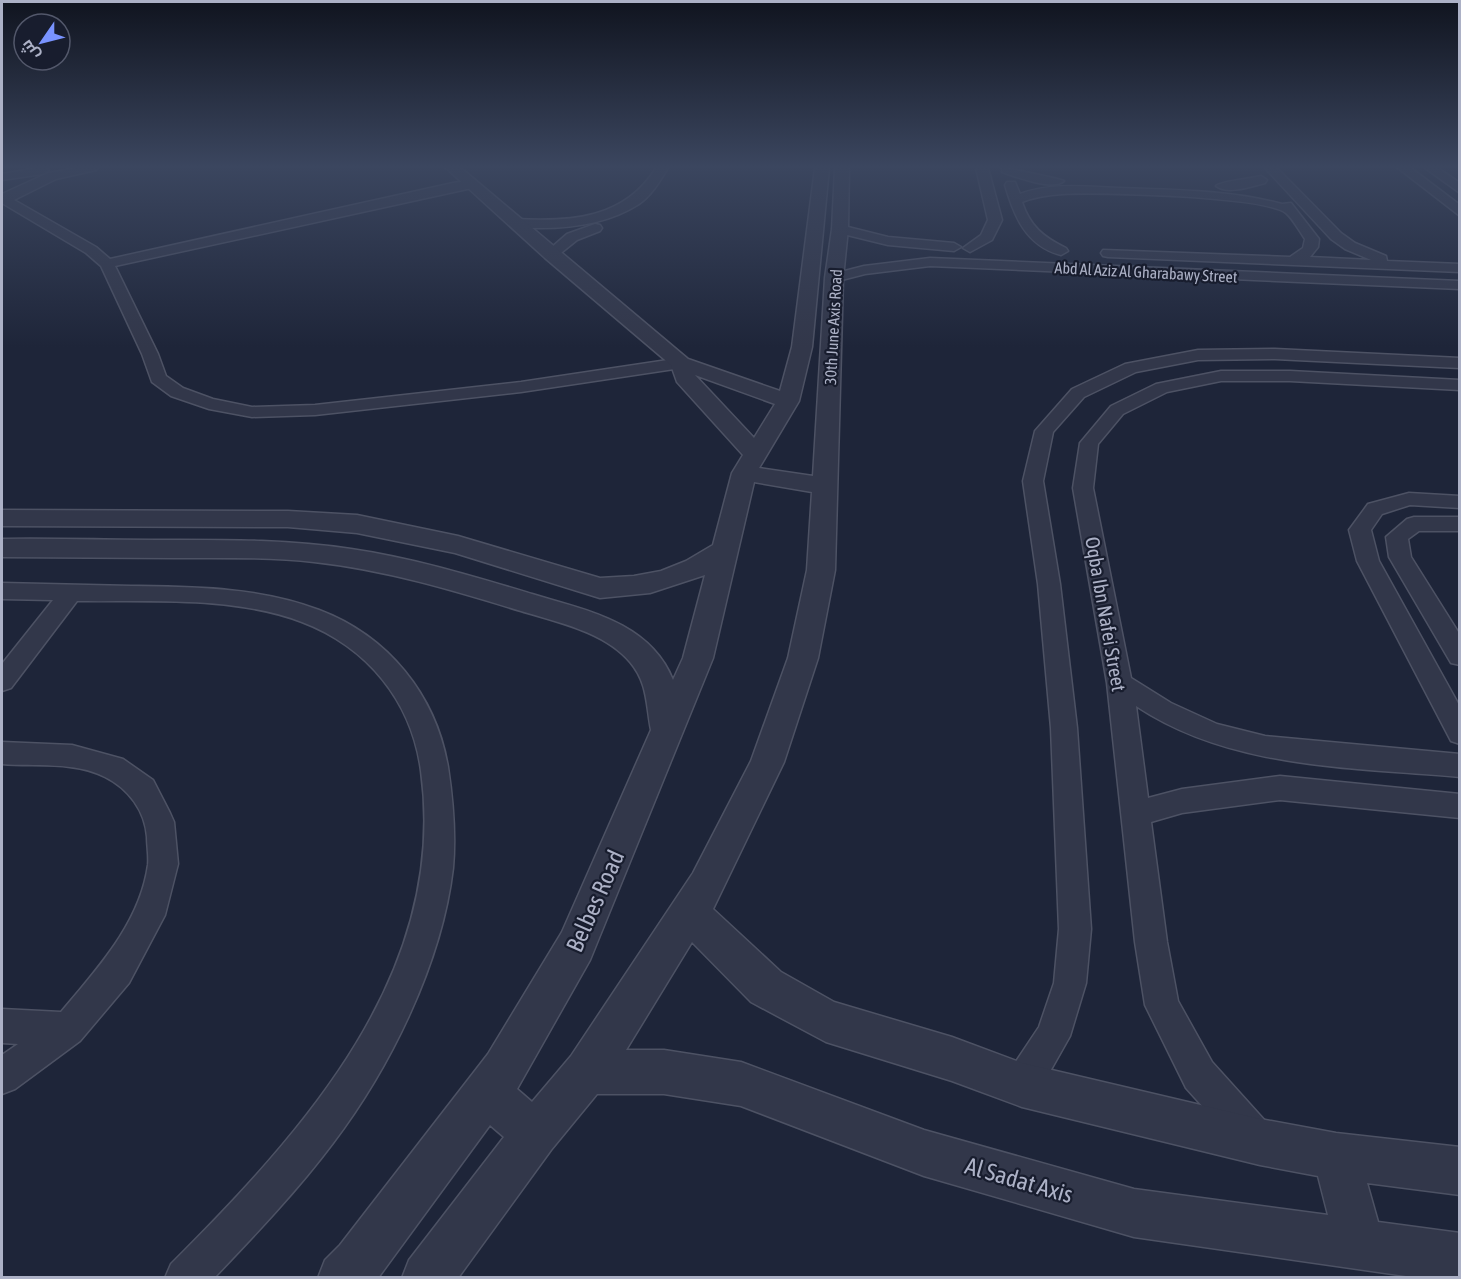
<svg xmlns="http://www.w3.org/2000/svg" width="1461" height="1279" font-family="'Asap Condensed',Cairo,sans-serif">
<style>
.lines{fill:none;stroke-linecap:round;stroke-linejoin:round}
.minor-casing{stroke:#4d5264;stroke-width:3}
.tertiary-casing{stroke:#4d5264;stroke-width:3}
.minor{fill:#32374a;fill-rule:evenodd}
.tertiary{fill:#32374a;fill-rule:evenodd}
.labels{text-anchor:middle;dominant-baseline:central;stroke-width:4.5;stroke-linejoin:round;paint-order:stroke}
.far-street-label{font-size:16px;fill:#acb1c6;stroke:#181d2e}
.street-label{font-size:20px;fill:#acb1c6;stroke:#181d2e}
.near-street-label{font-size:24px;fill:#acb1c6;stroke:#181d2e}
</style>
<rect width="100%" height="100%" fill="#1e2539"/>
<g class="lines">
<defs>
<g id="minor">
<path d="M37,168h10l2,2 -6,4 -41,6v-6z"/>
<path d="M77,168h21l-2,2 -40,9 -42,21 82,47 14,12 343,-76 19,-3 6,4 -6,4 -357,78 43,88 8,22 17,12 30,11 39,8 63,-2 206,-23 160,-24 8,5 -8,5 -160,24 -206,23 -63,2 -43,-8 -38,-13 -19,-14 -10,-28 -41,-88 -15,-13 -84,-50v-9l46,-21z"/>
<path d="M656,168h12c-8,13 -16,27 -29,36 -31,20 -71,25 -108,24 -8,-1 -16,0 -22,-5l7,-4c55,3 108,0 140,-51z"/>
<path d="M976,168h12l14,52 -10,20 -22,12 -7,-4 18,-13 7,-15z"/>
<path d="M1002,168c6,0 59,11 62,13 -12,10 -47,-4 -62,-9z"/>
<path d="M1265,168h12l64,65 14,10 31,13 1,5 73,3v8l-352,-15 -5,-1 -2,-3 2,-3 187,7 13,-9 2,-9c-5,-7 -12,-20 -19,-26 -22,-17 -189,-21 -223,-19 -15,1 -28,3 -41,8 8,24 21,35 44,46l2,3 -7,4c-35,-9 -47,-39 -56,-70l2,-3h8l5,12c32,-12 68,-7 101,-6 55,2 108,2 161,16l9,-1 28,36 -1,8 -8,10 61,3 -26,-11 -14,-10z"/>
<path d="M1398,168h13l49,37v11z"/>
<path d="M1425,168h13l22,15v10z"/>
<path d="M1261,176l6,4 -2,3c-13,3 -37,12 -49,3 6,-5 34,-7 45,-10z"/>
<path d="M595,224l5,1 2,3 -2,3 -23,9 -21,17h-10l-2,-3 23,-20z"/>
<path d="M840,225l48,12 66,6 7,4 -7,4 -66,-6 -53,-13 -2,-3z"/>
<path d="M930,258l530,23v8l-530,-23 -65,8 -31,8 -7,-4 2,-3 35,-9z"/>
<path d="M1275,349l185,9v10l-185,-9 -77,1 -62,12 -52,25 -31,35 -10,49 17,103 17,144 14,201 -5,54 -16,53 -35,62 -13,5 -13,-5 -5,-13 5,-13 30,-45 15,-44 5,-54 -8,-201 -13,-144 -15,-103 12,-50 37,-42 53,-25 73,-14z"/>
<path d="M1221,371h69l170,9v10l-170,-9h-69l-54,11 -44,22 -25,30 -5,44 38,190 40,25 46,21 48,12 195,18v23c-111,-10 -229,-8 -324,-71l12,92 34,-9 98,-13 180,18v24l-180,-18 -98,13 -31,9 16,120 11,59 34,61 55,61 5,13 -5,13 -13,5 -13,-5 -55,-61 -41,-83 -10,-63 -28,-259 -34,-195 7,-45 31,-37 45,-22z"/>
<path d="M1409,493l51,3v12l-50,-3 -28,9 -11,16 8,31 81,146v37l-9,-3 -94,-180 -8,-31 19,-26z"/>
<path d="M1414,517h46v14h-41l-11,8 3,18 49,78v30l-9,-2 -62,-106 -3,-20 21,-18z"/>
<path d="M2,583c43,1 86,2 129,3 63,1 128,1 188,24 69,26 117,85 129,157 5,33 8,68 5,101 -11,95 -63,200 -120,275 -36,48 -78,92 -119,135h-49l6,-14c132,-132 278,-291 250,-493 -9,-69 -53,-124 -119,-149 -67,-26 -153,-20 -225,-21l-66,87 -9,3v-27l51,-64 -51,-1z"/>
<path d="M2,742l70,3 51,14 30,21 17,33 4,9 4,42 -13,51 -36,68 -49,58 -65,48 -13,5v-39l16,-11 -16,-1v-34l59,3c36,-43 79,-89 87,-147 1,-9 -1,-19 -1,-28 -2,-26 -18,-48 -42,-60 -30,-16 -71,-10 -103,-13z"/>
</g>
<path id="tertiary" d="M446,168h15l227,191 92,32 12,-44 23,-179h14l-17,179 -13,54 -40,67 54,8 12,-198 7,-49 3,-61h14l-1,61 -5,49 -8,292 -17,88 -34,104 -71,147 68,63 53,30 118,35 70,26 238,56 76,14 124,14v48l-93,-12 11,39 82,11v45h-40l-286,-41 -210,-61 -183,-70 -77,-12h-67l-46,56 -93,128h-56l7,-18 95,-123 -14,-12 -112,153h-60l7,-18 15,-15 148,-191 74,-122 89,-202c-5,-25 -3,-47 -21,-68 -25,-30 -73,-40 -109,-51 -69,-21 -135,-41 -207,-49 -46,-5 -93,-4 -140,-4 -57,0 -115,-1 -172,-1v-18c51,-1 103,1 154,1 66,0 130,-1 195,9 62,9 121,27 181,45 53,16 118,28 141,86l10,-22 22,-83 -55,18 -50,5 -145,-45 -98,-20 -69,-6 -286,-1v-16l286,1 69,4 101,21 142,42 34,-2 27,-5 25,-10 27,-16 19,-72 11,-18 -66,-73 -6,-17 -126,-107zM695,375l80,29 -21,34zM754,482l58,10 -5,78 -19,88 -37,103 -58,112 -122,183 -39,46 -15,-13 73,-129 123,-302zM692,942l59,60 75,40 126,39 70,26 238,58 58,11 10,39 -194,-26 -210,-59 -183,-68 -77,-12h-38z"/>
</defs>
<use href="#minor" class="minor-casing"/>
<use href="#tertiary" class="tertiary-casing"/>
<use href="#minor" class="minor"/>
<use href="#tertiary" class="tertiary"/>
</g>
<linearGradient id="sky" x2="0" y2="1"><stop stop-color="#10141f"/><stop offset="0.48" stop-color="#3b465f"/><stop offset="1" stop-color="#3b465f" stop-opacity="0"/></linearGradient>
<rect width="1461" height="347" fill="url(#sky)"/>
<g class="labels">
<g class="far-street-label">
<text transform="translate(1146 272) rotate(3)">Abd Al Aziz Al Gharabawy Street</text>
<text transform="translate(833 327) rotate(-87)">30th June Axis Road</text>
</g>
<g class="street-label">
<text transform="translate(1106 614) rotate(80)">Oqba Ibn Nafei Street</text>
</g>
<g class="near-street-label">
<text transform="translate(595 901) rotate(-66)">Belbes Road</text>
<text transform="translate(1019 1180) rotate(16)">Al Sadat Axis</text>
</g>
</g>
<rect width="1461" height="1279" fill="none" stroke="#acb1c6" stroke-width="6"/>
<g transform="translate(42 42) rotate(235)"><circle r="28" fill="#181d2e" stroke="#53586b" stroke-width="1.5"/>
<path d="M0-4.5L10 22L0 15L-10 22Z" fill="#7993ff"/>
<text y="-9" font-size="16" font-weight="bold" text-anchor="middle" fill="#acb1c6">ش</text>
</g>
</svg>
